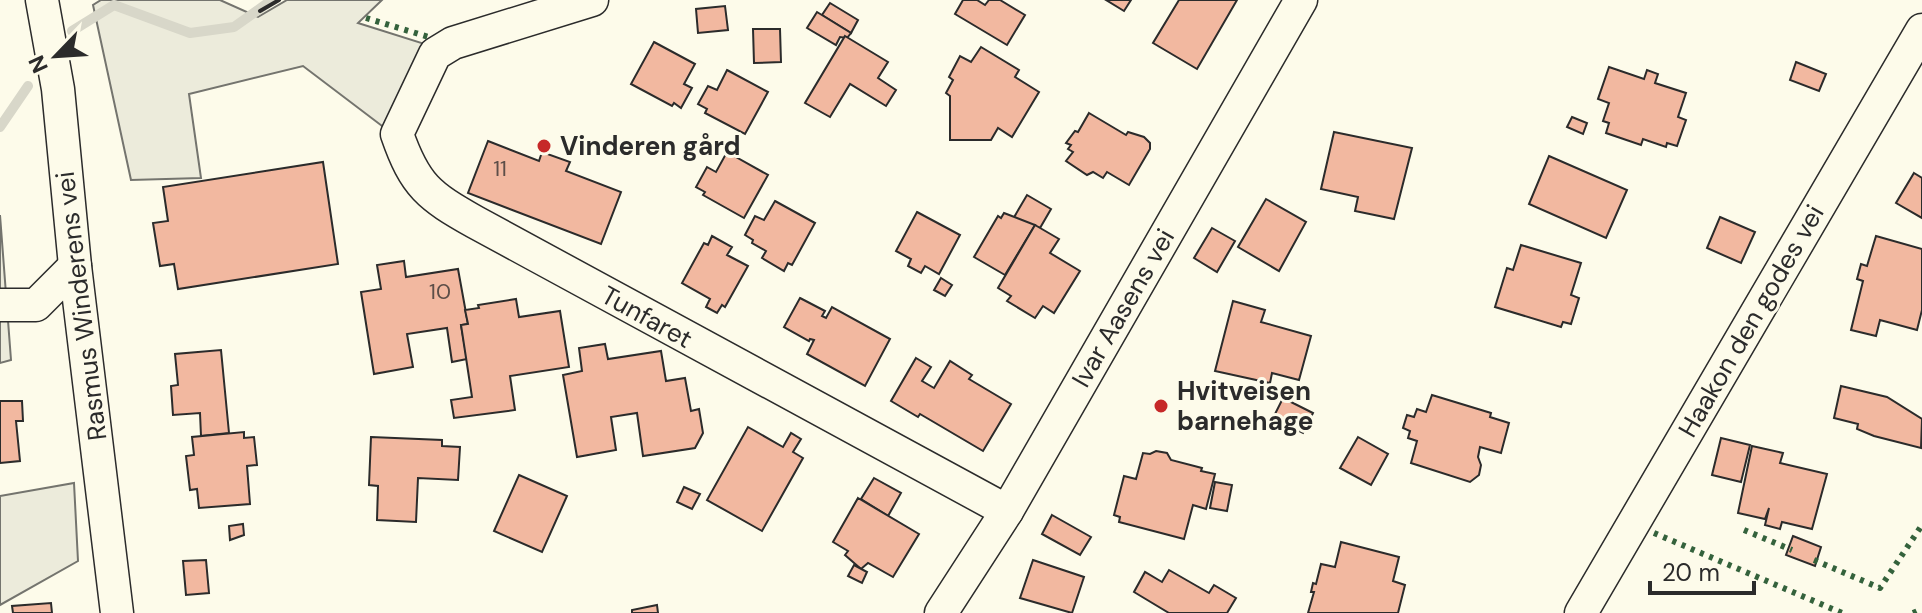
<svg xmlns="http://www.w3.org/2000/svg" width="1922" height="613" font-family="'DM Sans',sans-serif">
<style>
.green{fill:#ecebdb;stroke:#74746e;stroke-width:2}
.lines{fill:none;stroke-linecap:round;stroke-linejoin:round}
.stream{stroke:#d8d7c9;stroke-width:10}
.building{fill:#f2b8a0;stroke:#2b2b2b;stroke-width:2}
.street-casing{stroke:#2b2b2b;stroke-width:35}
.street{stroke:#fdfbea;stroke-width:32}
.hedge{stroke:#34623c;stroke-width:6;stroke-dasharray:4 6;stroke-linecap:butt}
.wall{stroke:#2b2b2b;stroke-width:4}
.poi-dot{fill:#c62828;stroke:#fdfbea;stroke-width:3}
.labels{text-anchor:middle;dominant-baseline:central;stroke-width:6;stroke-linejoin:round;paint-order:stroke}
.number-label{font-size:22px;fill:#5d4e48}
.poi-label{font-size:26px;font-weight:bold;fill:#2b2b2b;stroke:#fdfbea;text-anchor:start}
.street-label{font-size:26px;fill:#2b2b2b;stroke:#fdfbea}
</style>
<rect width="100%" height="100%" fill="#fdfbea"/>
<g class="green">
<path d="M101,0h119l38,17 29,-17h95l-24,23 70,22 -38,87 -87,-66 -114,28 12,84 -70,2 -38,-175z"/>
<path d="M0,215l11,145 -11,3z"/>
<path d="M74,483l4,78 -78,44v-109z"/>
</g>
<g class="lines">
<g class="stream">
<path d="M72,31l42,-26 76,28 44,-6 38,-27"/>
<path d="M0,127l28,-41"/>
</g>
</g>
<g class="building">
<path d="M963,0h14l8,5 4,-5h11l25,15 -18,30 -52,-31z"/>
<path d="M1106,0h25l-7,11z"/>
<path d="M1179,0h58l-40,69 -44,-26z"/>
<path d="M830,3l28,17 -7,13 -29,-18z"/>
<path d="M725,6l3,24 -30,3 -2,-24z"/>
<path d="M817,12l34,21 -4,5 -7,-1 -4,8 -29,-17z"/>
<path d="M753,29h27l1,33 -27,1z"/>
<path d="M845,36l43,26 -10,16 18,12 -10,16 -36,-22 -20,33 -25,-14z"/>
<path d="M654,42l41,22 -11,20 8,4 -11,20 -7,-5 -2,3 -41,-22z"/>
<path d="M981,47l38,23 -4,7 24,15 -27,45 -14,-9 -7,12h-41v-44l-4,-3 7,-13 -4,-3 11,-21 11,6z"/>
<path d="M1796,62l30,12 -7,17 -29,-11z"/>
<path d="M1609,67l35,12 3,-9 11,4 -3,9 31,10 -8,24 8,3 -9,26 -10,-3 -1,4 -23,-8 -2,6 -35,-12 3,-10 -6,-2 6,-18 -11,-4z"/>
<path d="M727,70l41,22 -23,42 -40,-21 2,-4 -9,-5 10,-18 9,4z"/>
<path d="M1089,113l37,22 2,-3 16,5 6,6v6l-21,36 -22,-13 -4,6 -10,-6 -6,3 -21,-14 7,-9 -5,-3 3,-4 -5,-2 9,-12 3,1z"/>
<path d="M1572,117l15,6 -4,11 -16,-7z"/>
<path d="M1334,132l78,16 -18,71 -39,-8 3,-14 -37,-8z"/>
<path d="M488,141l51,20 3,-9 28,10 -4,9 55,21 -20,52 -133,-51z"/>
<path d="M727,152l41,23 -24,43 -41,-23 2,-3 -9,-5 11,-20 9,5z"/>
<path d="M1549,156l78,34 -21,48 -77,-34z"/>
<path d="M323,162l15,102 -160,25 -4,-25 -14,2 -7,-43 15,-2 -5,-34z"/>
<path d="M1914,173l8,5v40l-26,-15z"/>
<path d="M1027,195l24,14 -11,19 -27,-9z"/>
<path d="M1266,199l40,23 -27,49 -41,-24z"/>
<path d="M775,201l40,22 -23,42 -4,-2 -4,8 -22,-13 4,-7 -14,-8 1,-3 -8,-5 10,-19 9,4z"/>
<path d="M917,212l43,23 -21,39 -14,-8 -4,7 -13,-7 3,-7 -15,-8z"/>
<path d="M1004,213l31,12 -30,50 -31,-18 24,-41 3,2z"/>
<path d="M1720,217l35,15 -14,31 -34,-15z"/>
<path d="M1035,225l24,14 -9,14 30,18 -26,42 -11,-7 -8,12 -28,-17 4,-5 -13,-8z"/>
<path d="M1212,228l23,13 -18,31 -23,-14z"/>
<path d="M712,236l20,11 -5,8 21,11 -23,41 -3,-2 -5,8 -11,-6 4,-8 -28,-16 22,-40 4,2z"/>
<path d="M1876,236l46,13v61l-5,20 -37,-10 -4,16 -25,-6 12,-49 -6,-2 4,-15 6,2z"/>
<path d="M1521,245l60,18 -10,32 8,3 -8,26 -8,-2 -2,5 -66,-20 12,-39 6,2z"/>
<path d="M404,261l2,16 52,-8 10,55 -7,1 6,34 -15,3 -5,-34 -40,6 6,33 -39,7 -13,-82 20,-3 -4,-24z"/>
<path d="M941,278l11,7 -7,11 -11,-6z"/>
<path d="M800,298l25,13 -3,5 4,2 6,-11 58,32 -25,47 -58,-32 7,-14 -4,-1 -1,2 -25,-14z"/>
<path d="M516,299l3,18 41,-6 9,56 -59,9 5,34 -61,8 -3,-18 21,-3 -11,-72 7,-1 -3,-14 14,-2 -1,-3z"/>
<path d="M1233,301l32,9 -4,12 50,14 -12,44 -27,-7 -2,10 -55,-12z"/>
<path d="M605,344l3,15 53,-8 5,30 19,-3 6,33 8,-2 4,24 -8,15 -52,8 -6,-43 -26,4 5,33 -39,7 -14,-82 19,-4 -3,-23z"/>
<path d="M221,350l8,83 -28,3 -1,-23 -27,2 -2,-29 7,-1 -3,-31z"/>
<path d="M916,358l15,9 -9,14 12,7 16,-27 22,14 -3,4 42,25 -28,47 -63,-37 -2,3 -27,-16z"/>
<path d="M1841,386l46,11 35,22 -1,29 -47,-12 -17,-7 1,-5 -24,-6z"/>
<path d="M1432,395l59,18 -1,4 19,6 -8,30 -21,-6 -2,10 3,8 -2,10 -9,7 -59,-19 6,-22 -9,-3 2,-7 -7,-3 4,-13 7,2 3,-8 9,3z"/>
<path d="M1283,398l30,15 -10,20 -30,-15z"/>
<path d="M0,401h22l1,20h-7l4,40 -20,2z"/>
<path d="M748,427l35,20 8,-14 10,6 -8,13 10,6 -41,73 -55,-31z"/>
<path d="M244,432v6l10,-1 3,28 -10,1 3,38 -51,4 -2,-19 -7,1 -4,-34 8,-1 -2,-18z"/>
<path d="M371,437l71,3v6l18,1 -2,33 -40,-2 -2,44 -39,-2 1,-34 -9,-1z"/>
<path d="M1358,437l30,17 -17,31 -31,-17z"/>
<path d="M1721,438l29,7 -9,37 -29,-7z"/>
<path d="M1752,446l31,7 -3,10 47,11 -15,55 -30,-7 -2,7 -15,-4 4,-17 -4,11 -27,-6z"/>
<path d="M1156,451l11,2 4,7 31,8 -1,3 14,3 -9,35 -13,-4 -9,34 -65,-17 1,-5 -6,-2 10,-39 12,3 7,-26 7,1z"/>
<path d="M519,475l48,21 -25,56 -48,-21z"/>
<path d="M874,478l27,15 -13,23 -27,-17z"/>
<path d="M1215,482l17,3 -5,26 -17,-3z"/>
<path d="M684,487l16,7 -8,15 -15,-7z"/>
<path d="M858,498l61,36 -26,43 -25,-14 -7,6 -16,-14 3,-4 -15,-9z"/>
<path d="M1052,515l39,22 -11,18 -38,-21z"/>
<path d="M243,524l1,11 -14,5 -1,-14z"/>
<path d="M1793,536l28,11 -6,19 -29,-11z"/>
<path d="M1341,542l58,15 -6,24 12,4 -7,28h-90l6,-21h-3l2,-9 3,1 5,-20 14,3z"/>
<path d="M206,560l3,33 -23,2 -3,-34z"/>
<path d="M1033,560l51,17 -12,36 -52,-15z"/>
<path d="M854,565l13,7 -5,11 -14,-7z"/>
<path d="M1169,570l40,23 5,-8 22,13 -9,15h-58l-35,-21 11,-20 17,10z"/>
<path d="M51,603l1,10h-39l-1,-7z"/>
<path d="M657,605l1,8h-26v-3z"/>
</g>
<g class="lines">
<defs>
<g id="street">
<path d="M42,0l16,89 17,177 42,347"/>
<path d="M592,0l-139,43 -18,11 -38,80c18,52 32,62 78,88l532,289"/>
<path d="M0,305h36l39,-39"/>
<path d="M941,613l66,-102 294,-511"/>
<path d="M1581,613l341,-583"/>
</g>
</defs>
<use href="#street" class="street-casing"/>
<use href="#street" class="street"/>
<g class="hedge">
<path d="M366,18l66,20"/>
<path d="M1744,530l48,20"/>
<path d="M1654,533l188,80"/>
<path d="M1814,560l66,28 42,-63"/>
<path d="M1913,613l9,-4"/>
</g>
<path class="wall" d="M260,11l19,-11"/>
</g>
<g class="poi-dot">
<circle cx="544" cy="146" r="8"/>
<circle cx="1161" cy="406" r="8"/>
</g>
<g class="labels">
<g class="number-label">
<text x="500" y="168">11</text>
<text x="440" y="291">10</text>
</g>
<g class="poi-label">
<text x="560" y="146">Vinderen gård</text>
<text x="1177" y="391">Hvitveisen<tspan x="1177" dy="30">barnehage</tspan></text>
</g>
<g class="street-label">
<text transform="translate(81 306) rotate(-97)">Rasmus Winderens vei</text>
<text transform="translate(1123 308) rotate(-60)">Ivar Aasens vei</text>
<text transform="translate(647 317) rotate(29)">Tunfaret</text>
<text transform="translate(1751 321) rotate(-60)">Haakon den godes vei</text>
</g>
</g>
<g transform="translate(56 56) rotate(245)" stroke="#fdfbea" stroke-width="6" paint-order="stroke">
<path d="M0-6L14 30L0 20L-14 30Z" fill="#2b2b2b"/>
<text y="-12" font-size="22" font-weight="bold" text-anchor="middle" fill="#2b2b2b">N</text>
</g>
<path d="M1650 581v12h104v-12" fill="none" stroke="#2b2b2b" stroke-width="4"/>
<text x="1662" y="581" font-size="24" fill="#2b2b2b" stroke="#fdfbea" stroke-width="6" paint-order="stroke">20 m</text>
</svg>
